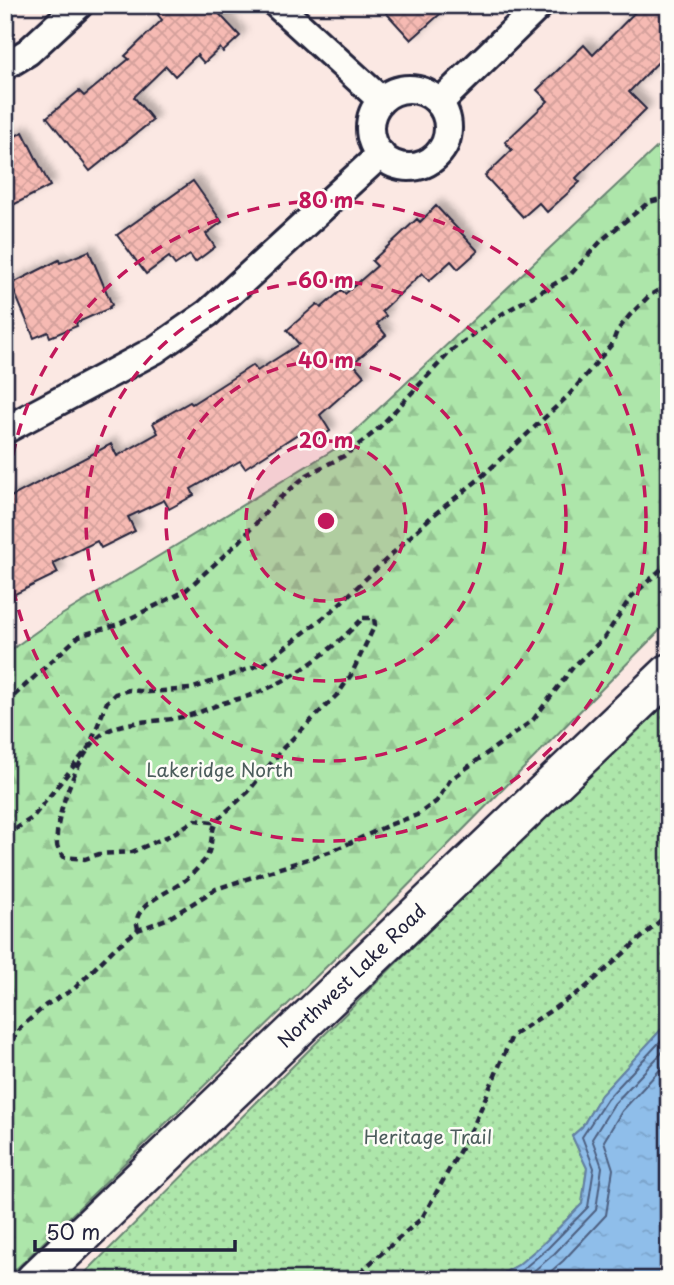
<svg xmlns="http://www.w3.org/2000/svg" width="674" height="1285" font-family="'Playpen Sans',sans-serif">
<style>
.forest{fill:url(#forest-firs);stroke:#688472;stroke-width:2}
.park{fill:url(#park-dots);stroke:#688472;stroke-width:2}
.water{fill:url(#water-ripples);stroke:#6380a4;stroke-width:2}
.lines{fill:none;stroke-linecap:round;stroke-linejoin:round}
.shore{stroke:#4e6081;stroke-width:2}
.building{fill:url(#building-cross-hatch);stroke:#22223b;stroke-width:2;filter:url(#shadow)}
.minor-casing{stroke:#22223b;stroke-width:32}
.secondary-casing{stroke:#22223b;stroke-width:42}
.path{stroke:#22223b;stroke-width:4.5;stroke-dasharray:7 5;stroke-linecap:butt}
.minor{stroke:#fdfcf7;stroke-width:26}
.secondary{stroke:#fdfcf7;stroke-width:37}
.ring{fill:none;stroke:#c2185b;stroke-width:3.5;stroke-dasharray:12 9}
.labels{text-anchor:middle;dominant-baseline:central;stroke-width:5;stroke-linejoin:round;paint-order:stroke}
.park-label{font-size:19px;fill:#4c5d5c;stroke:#fdfcf7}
.street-label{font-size:19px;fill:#22223b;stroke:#fdfcf7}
.centre{fill:#c2185b;stroke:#fdfcf7;stroke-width:3.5}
.ring-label{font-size:21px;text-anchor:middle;font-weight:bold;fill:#c2185b;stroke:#fdfcf7;stroke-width:5;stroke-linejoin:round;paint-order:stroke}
</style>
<defs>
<pattern id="forest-firs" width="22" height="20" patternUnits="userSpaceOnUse" patternTransform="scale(1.75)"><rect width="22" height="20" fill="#ade6aa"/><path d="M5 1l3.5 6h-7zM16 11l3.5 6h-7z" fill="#95c593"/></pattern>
<pattern id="park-dots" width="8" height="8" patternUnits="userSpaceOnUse" patternTransform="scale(1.75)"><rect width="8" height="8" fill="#ade6aa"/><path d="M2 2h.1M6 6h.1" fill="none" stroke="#95c593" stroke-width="1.8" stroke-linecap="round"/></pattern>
<pattern id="water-ripples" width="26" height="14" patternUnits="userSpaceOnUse" patternTransform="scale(1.75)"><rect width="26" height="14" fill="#8fbeea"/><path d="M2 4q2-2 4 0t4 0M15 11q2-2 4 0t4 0" fill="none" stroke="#7ba3ca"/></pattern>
<pattern id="building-cross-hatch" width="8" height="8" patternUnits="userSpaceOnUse" patternTransform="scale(1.75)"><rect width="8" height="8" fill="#f6bab3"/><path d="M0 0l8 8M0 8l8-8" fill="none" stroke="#d3a09b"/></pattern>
<filter id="shadow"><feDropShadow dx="6" dy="-6" stdDeviation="3.5" flood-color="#0004"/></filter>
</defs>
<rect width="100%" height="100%" fill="#fbe8e3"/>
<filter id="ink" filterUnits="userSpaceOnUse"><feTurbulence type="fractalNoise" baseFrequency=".0143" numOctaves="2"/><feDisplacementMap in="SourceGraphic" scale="14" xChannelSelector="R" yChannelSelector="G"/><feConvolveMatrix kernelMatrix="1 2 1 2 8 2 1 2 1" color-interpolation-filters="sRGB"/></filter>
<g filter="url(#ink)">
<path class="forest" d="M669,136v485l-302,306 -362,353v-626l45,-32 288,-175z"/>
<path class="park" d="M669,699v322l-68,74 -19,32 -10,9 15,32 -5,36 -38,39 -26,22 -27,15h-413l436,-434z"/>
<path class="water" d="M669,1021v259h-178l27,-15 26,-22 38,-39 5,-36 -15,-32 10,-9 19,-32z"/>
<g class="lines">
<g class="shore">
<path d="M505,1280l17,-10 26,-22 40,-41 6,-39 -12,-31 25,-38 62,-67"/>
<path d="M523,1280l31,-26 42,-44 6,-43 -10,-28 22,-35 55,-59"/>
<path d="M541,1280l22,-19 43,-46 7,-46 -9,-28 18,-30 47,-51"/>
</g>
</g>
<g class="building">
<path d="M168,5h43l29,31 -17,16 -3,-4 -16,15 -7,-8 -22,21 -9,-10 -32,31 19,23 -63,51 -43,-54 32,-26 5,5 45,-37 -4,-3 37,-36 -4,-5z"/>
<path d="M379,5h71l-39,35z"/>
<path d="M642,5h27v46l-40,41 17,17 -70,69 4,4 -33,30 -8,-9 -16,14 -38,-41 27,-26 -7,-8 43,-41 -11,-11 47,-45 9,10z"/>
<path d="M23,132l27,54 -45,23v-68z"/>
<path d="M193,181l29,41 -16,12 9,13 -20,15 -5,-7 -15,10 -6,-8 -23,17 -29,-39z"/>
<path d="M436,206l42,45 -20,18 -7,-8 -22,20 -7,-8 -40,38 4,5 -9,8 9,11 -33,28 11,13 -44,39 10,16 -18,12 -8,-13 -59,38 -5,-7 -49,28 3,6 -25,14 -5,-9 -36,17 7,14 -34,17 -4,-7 -44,22 5,10 -53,26v-99l106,-56 6,12 41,-23 -5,-10 37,-21 2,2 61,-39 4,6 42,-27 -12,-14 30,-26 4,4 21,-18 3,4 32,-28 -5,-5 45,-42 3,3z"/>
<path d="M89,251l23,54 -3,2 1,1 -34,15 1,3 -27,11 -2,-5 -14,6 -23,-54 48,-24 1,3z"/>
</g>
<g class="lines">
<defs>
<g id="minor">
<path d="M277,5l104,95"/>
<path d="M5,66l23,-14 51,-47"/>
<circle cx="409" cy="128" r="39"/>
<path d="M439,103l101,-98"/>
<path d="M5,430l150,-80 53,-37 173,-159"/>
</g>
<path id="secondary" d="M35,1280l634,-607"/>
</defs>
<use href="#minor" class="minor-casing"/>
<use href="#secondary" class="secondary-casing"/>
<g class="path">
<path d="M363,618h11l1,7 -24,50 -13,19 -54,53 -36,45 -31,28 -5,2 -17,-2 -24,15 -39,17 -33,2 -14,5 -21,-2c-3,-4 -7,-8 -7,-13 -3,-28 23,-96 47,-111 22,-14 53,-10 78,-16 15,-3 27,-9 41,-14 10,-3 21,-5 31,-9 41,-15 79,-45 109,-76z"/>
<path d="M5,704l74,-68 40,-12 66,-33 55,-50 34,-38 33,-28 37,-19 32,-25 76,-81 50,-36 68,-39 33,-36 46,-37 20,-5"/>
<path d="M5,836l27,-18 57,-71 18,-45 8,-8 14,-4 20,2 42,-3 74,-26 68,-53 98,-93 47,-37 91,-85 43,-51 5,-13 13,-16 20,-20 19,-11"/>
<path d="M138,930c0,-4 -2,-7 -1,-11 4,-17 34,-28 47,-38 7,-5 14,-13 20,-20 10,-13 5,-27 13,-41"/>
<path d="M5,1051l15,-23 26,-23 28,-16 42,-42 22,-17 31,-12 47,-29 116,-38 57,-26 28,-10 20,-14 13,-21 83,-60 41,-54 30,-28 27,-41 38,-35"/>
<path d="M351,1280l71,-62 51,-91 39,-91 73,-48 84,-75"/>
</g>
<use href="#minor" class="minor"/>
<use href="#secondary" class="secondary"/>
</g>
</g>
<circle cx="326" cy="521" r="80" fill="#c2185b" fill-opacity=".12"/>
<g class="ring">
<circle cx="326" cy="521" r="80"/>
<circle cx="326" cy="521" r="160"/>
<circle cx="326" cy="521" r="240"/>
<circle cx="326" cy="521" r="320"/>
</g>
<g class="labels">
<g class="park-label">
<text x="220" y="769">Lakeridge North</text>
<text x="428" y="1136">Heritage Trail</text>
</g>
<g class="street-label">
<text transform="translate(351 975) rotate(-44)">Northwest Lake Road</text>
</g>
</g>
<circle cx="326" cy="521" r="10" class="centre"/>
<g class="ring-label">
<text x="326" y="208">80 m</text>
<text x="326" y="288">60 m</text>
<text x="326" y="368">40 m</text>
<text x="326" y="448">20 m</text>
</g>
<rect width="674" height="1285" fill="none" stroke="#fdfcf7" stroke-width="28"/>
<rect x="14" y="14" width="646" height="1257" fill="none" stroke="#22223b" stroke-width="2.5" filter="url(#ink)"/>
<path d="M35 1240v10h200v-10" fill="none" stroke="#22223b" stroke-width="3.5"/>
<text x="46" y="1240" font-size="21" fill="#22223b" stroke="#fdfcf7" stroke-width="5" paint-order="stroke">50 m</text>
</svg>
